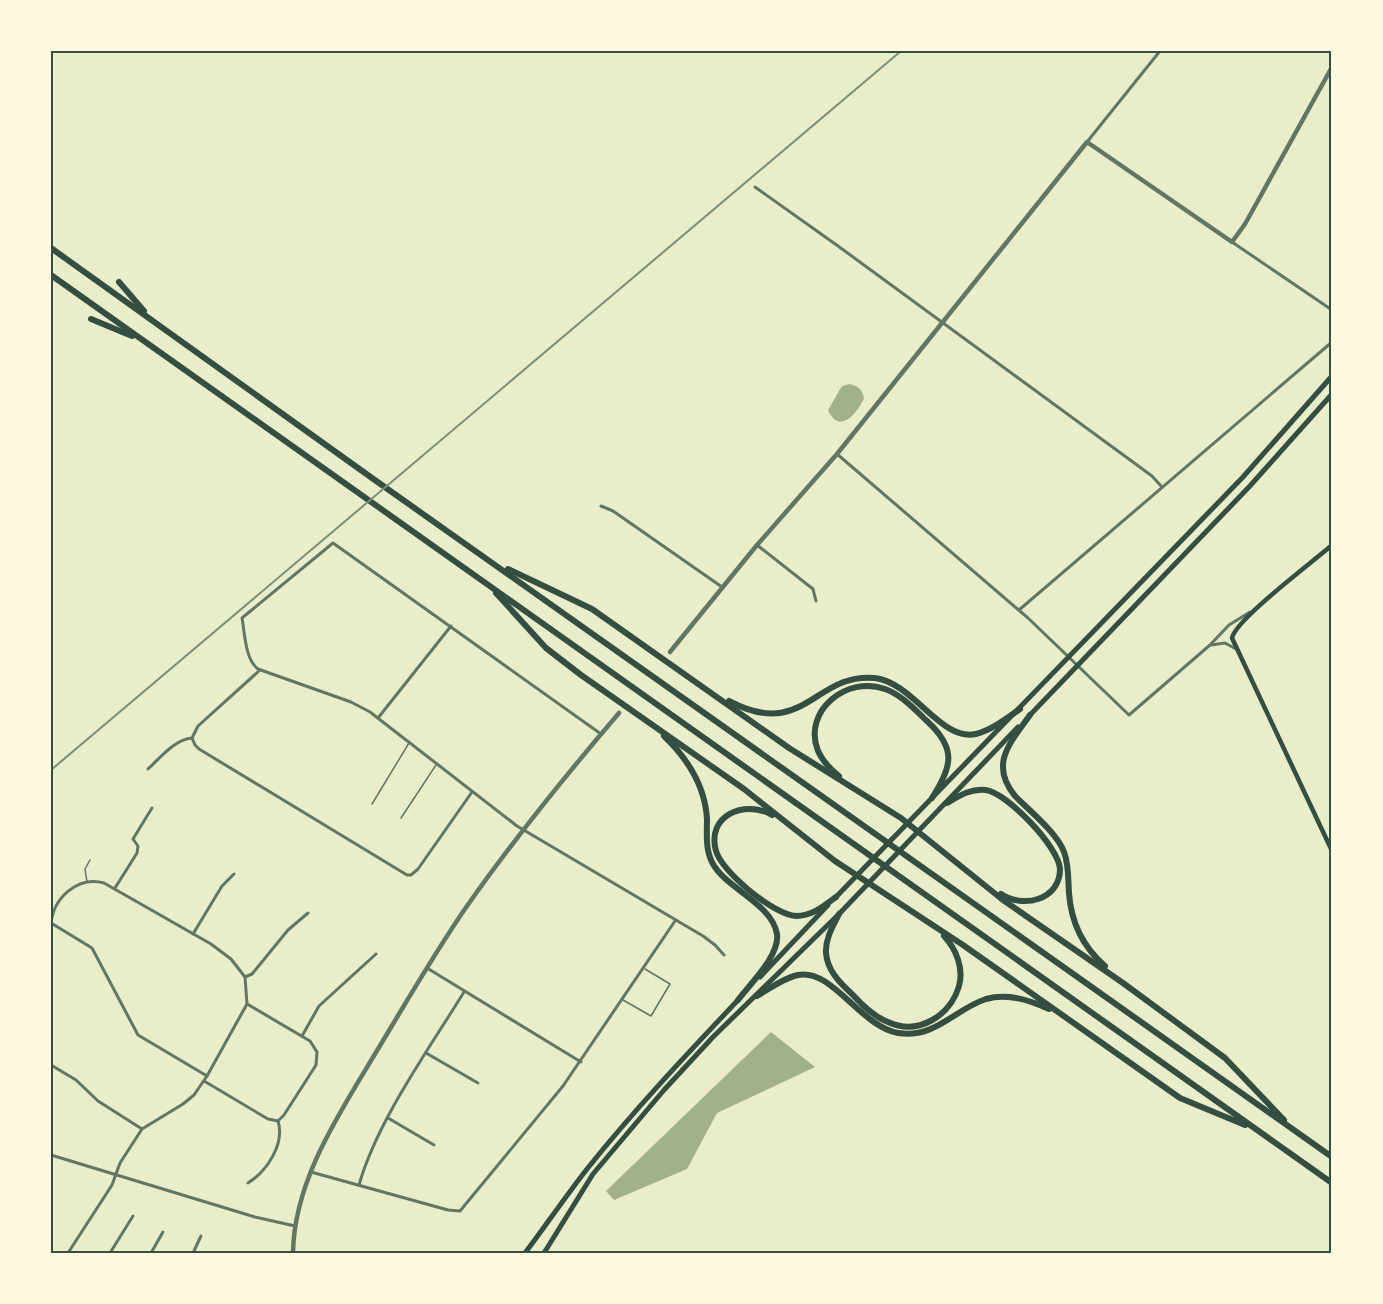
<svg xmlns="http://www.w3.org/2000/svg" width="1383" height="1304" font-family="Figtree,sans-serif">
<style>
.water{fill:#a3b18a}
.lines{fill:none;stroke-linecap:round;stroke-linejoin:round}
.service{stroke:#617663;stroke-width:1.5}
.minor{stroke:#617663;stroke-width:3}
.tertiary{stroke:#617663;stroke-width:4.5}
.secondary{stroke:#344e41;stroke-width:4.5}
.primary{stroke:#344e41;stroke-width:5}
.motorway{stroke:#344e41;stroke-width:6}
.rail{stroke:#7c8e77;stroke-width:2}
.neatline{fill:none;stroke:#344e41;stroke-width:2}
</style>
<rect width="100%" height="100%" fill="#e9edc9"/>
<g class="water">
<path d="M850,384c9,3 12,5 14,14 -7,16 -25,37 -36,12l14,-24z"/>
<path d="M771,1032l44,35 -98,46 -30,56 -73,31 -8,-9z"/>
</g>
<g class="lines">
<g class="service">
<path d="M372,804l37,-61"/>
<path d="M401,818l35,-53"/>
<path d="M87,882l-2,-13 5,-9"/>
<path d="M623,1000l28,16 19,-32 -25,-15"/>
</g>
<g class="minor">
<path d="M1087,142l73,-91"/>
<path d="M755,187l83,59 314,230 10,11"/>
<path d="M1232,242l100,68"/>
<path d="M837,454l191,164 101,97 81,-70 19,-20 21,-13"/>
<path d="M601,506l12,5 109,76"/>
<path d="M757,545l56,44 3,12"/>
<path d="M1019,610l313,-268"/>
<path d="M1211,645l14,-2 11,6"/>
<path d="M378,718l73,-92"/>
<path d="M601,734l-268,-191 -91,75c3,16 3,41 16,51l93,33 19,10 147,114 186,110 12,9 9,10"/>
<path d="M192,738l3,7 4,4 208,126h4l7,-6 54,-77"/>
<path d="M192,738l6,-12 62,-56"/>
<path d="M148,769c12,-11 27,-30 44,-31"/>
<path d="M115,888l22,-35 1,-7 -5,-7 19,-31"/>
<path d="M51,923c3,-26 27,-47 53,-40l107,61 20,15 14,18 2,27 -40,72 -13,19 -11,9 -41,25 -22,34 -8,22 -44,68"/>
<path d="M51,923l41,25 46,87 69,41"/>
<path d="M193,934l29,-48 12,-12"/>
<path d="M427,968l154,94"/>
<path d="M245,977l7,-3 36,-44 20,-17"/>
<path d="M247,1004l63,37 7,11 -1,13 -32,50 -6,6"/>
<path d="M302,1036l17,-30 57,-52"/>
<path d="M426,1053l52,30"/>
<path d="M51,1065l25,15 22,21 44,28"/>
<path d="M204,1081l64,38 10,2"/>
<path d="M388,1118l46,27"/>
<path d="M51,1155l204,62 40,9"/>
<path d="M311,1172l137,38 12,1 103,-125 112,-165"/>
<path d="M248,1183c19,-12 37,-39 30,-62"/>
<path d="M359,1185c18,-64 70,-136 105,-193"/>
<path d="M110,1253l23,-37"/>
<path d="M151,1253l12,-21"/>
<path d="M193,1253l8,-17"/>
</g>
<g class="tertiary">
<path d="M670,652l87,-107 80,-91 250,-312 145,100 13,-18 87,-157"/>
<path d="M293,1253c1,-74 48,-142 85,-204 29,-48 57,-97 89,-143 47,-67 99,-131 152,-193"/>
</g>
<path class="secondary" d="M1332,545c-18,16 -96,74 -100,93l100,213"/>
<g class="primary">
<path d="M1029,716l220,-229 83,-93"/>
<path d="M835,898l408,-421 89,-101"/>
<path d="M760,977l68,-72"/>
<path d="M525,1253c21,-28 41,-57 62,-84 48,-60 100,-115 152,-170"/>
<path d="M544,1253l49,-79 71,-84 49,-53 126,-123 179,-187"/>
</g>
<g class="motorway">
<path d="M51,248l321,230 960,679"/>
<path d="M51,275l1281,908"/>
<path d="M119,282l25,29"/>
<path d="M91,319l41,17"/>
<path d="M508,569l84,40 197,139 112,70 102,82 120,83 102,75 59,62"/>
<path d="M496,593l50,55 35,27 163,114 91,72 128,84 217,153 65,27"/>
<path d="M729,701c75,40 86,-29 146,-23 39,5 66,64 101,56 16,-4 31,-16 44,-25"/>
<path d="M1030,715c-20,28 -41,49 -15,81 15,15 42,37 49,56 5,13 4,27 5,41 2,29 14,54 36,73"/>
<path d="M664,736c24,23 41,49 43,83 0,15 -2,31 6,45 14,25 59,40 64,70 3,21 -26,49 -39,66"/>
<path d="M839,776c-9,-7 -16,-14 -21,-25 -16,-40 29,-76 67,-62 17,6 30,21 43,33 29,27 24,45 4,76"/>
<path d="M947,803c12,-7 24,-15 39,-13 21,3 73,57 74,79 0,31 -37,40 -59,25"/>
<path d="M772,815c-28,-16 -66,1 -56,36 6,21 58,64 80,65 16,0 28,-10 40,-19"/>
<path d="M839,914c-6,12 -14,25 -13,39 1,17 14,30 26,41 10,11 22,23 36,28 30,14 62,-6 71,-36 5,-18 -3,-37 -15,-50"/>
<path d="M757,996c13,-8 27,-18 41,-21 34,-7 62,51 100,58 37,6 57,-24 88,-34 22,-6 43,1 63,10"/>
</g>
<path class="rail" d="M51,770l850,-719"/>
</g>
<rect width="1383" height="1304" fill="none" stroke="#fefae0" stroke-width="105"/>
<rect x="52" y="52" width="1278" height="1200" class="neatline"/>
</svg>
